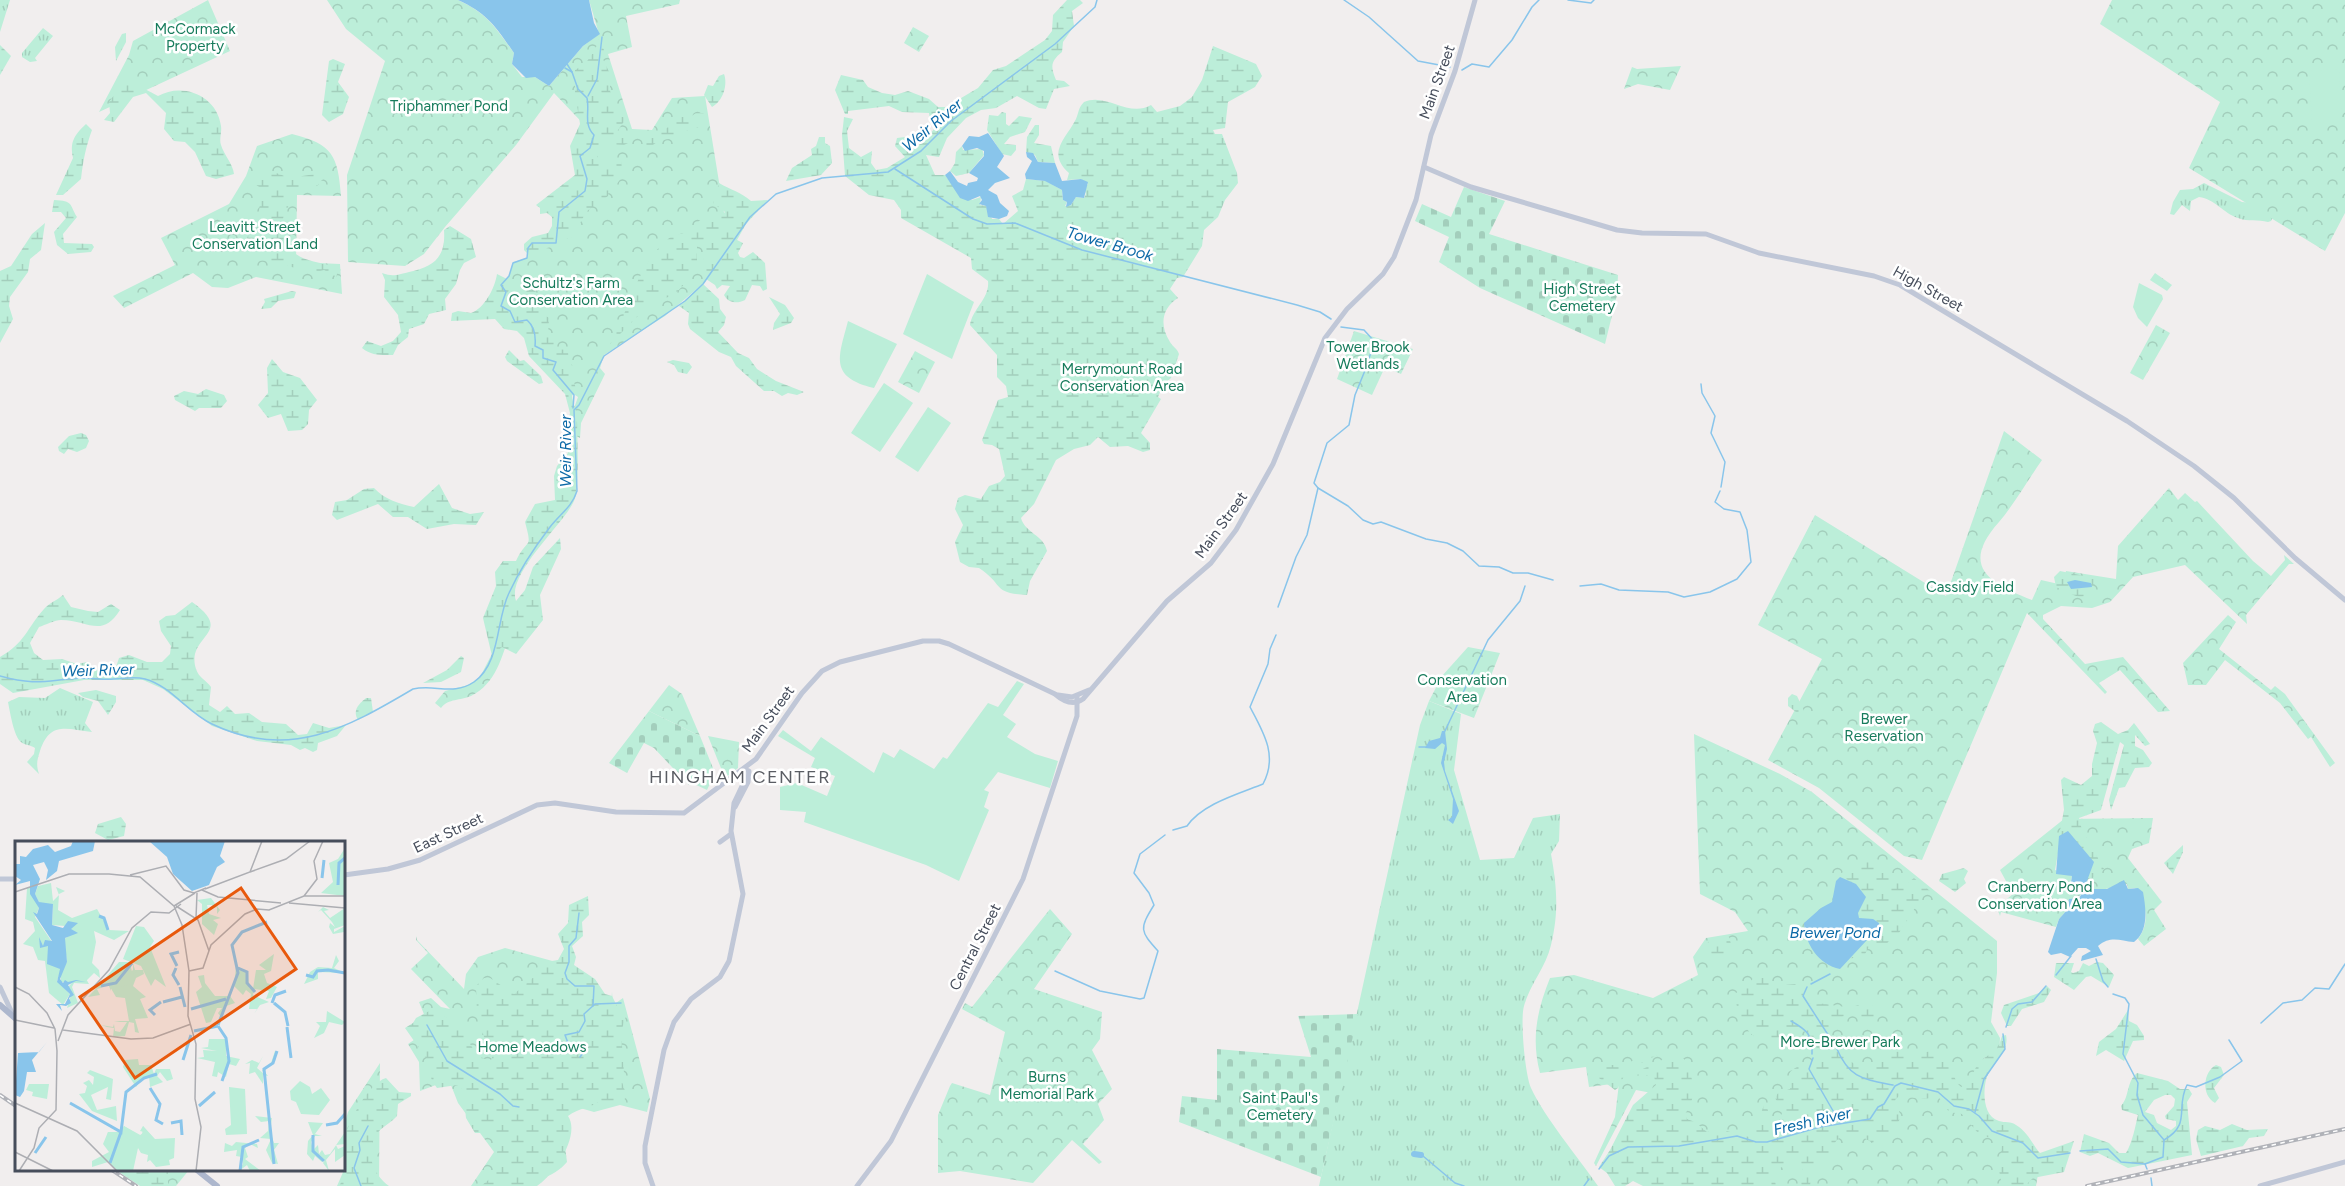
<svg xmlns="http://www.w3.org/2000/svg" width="2345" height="1186" font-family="Figtree,sans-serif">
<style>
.grass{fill:url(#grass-tufts)}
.forest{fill:url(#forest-crowns)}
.wetland{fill:url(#wetland-marsh);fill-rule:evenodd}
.cemetery{fill:url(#cemetery-stones)}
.garden{fill:#bceed9}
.water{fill:#89c5eb}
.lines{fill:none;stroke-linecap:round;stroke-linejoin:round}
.stream{stroke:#89c5eb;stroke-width:1.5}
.river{stroke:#89c5eb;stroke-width:6}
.secondary{stroke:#c0c7d7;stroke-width:5}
.primary{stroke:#adb7cd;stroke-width:6}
.rail-casing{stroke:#b0b2b8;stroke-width:4}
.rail{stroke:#fff;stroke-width:1.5;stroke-dasharray:4.5;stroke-linecap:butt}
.labels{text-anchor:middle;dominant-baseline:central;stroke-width:5;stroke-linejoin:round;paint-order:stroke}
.park-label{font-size:15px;fill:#177c5c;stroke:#fff}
.street-label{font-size:15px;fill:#464d5b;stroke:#fff}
.water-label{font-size:16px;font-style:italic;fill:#0d6aa7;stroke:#fff}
.quarter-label{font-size:18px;letter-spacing:1.5px;fill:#5a5d63;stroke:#fff}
.inset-river{fill:none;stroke:#89c5eb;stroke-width:3}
.inset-road{fill:none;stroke:#adaeb3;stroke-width:1.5}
.view{fill:#e8590c;fill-opacity:0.15;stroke:#e8590c;stroke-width:3}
.inset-edge{fill:none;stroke:#464d5b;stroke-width:3}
</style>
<defs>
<pattern id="grass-tufts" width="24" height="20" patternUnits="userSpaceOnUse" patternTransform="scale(1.5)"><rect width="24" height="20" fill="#bceed9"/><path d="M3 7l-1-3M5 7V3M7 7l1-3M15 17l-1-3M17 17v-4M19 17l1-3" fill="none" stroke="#a3cebc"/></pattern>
<pattern id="forest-crowns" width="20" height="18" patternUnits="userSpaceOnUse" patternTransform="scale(1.5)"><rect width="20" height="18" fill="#bceed9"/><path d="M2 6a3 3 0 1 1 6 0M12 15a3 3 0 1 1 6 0" fill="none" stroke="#a3cebc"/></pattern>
<pattern id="wetland-marsh" width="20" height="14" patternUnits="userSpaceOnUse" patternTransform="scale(1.5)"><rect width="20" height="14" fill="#bceed9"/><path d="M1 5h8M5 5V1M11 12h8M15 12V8" fill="none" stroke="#a3cebc"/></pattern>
<pattern id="cemetery-stones" width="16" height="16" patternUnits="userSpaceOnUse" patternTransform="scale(1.5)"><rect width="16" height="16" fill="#bceed9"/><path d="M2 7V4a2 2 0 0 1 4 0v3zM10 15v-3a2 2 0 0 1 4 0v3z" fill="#a3cebc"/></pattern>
</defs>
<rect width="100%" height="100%" fill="#f1eeee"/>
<g class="grass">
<path d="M0,0h10l-10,32z"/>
<path d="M43,28l10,8 -18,22 2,3 -7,1 -8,-5v-4z"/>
<path d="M2204,183l38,19 37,3 -8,16 -3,1c-10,-3 -20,0 -30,-4 -15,-5 -23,-19 -39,-21l-8,4 -1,10 -8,-6 -8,10 -4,-1 3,-12 7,-12 13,-1z"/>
<path d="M60,688l33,14 -8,21 7,9c-26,-3 -42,-11 -52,19 -3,9 -4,14 -1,23l-12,-12 7,-8 1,-6c-4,-3 -11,-3 -14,-6 -7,-5 -11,-30 -13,-40l11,-5 26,1z"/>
<path d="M1429,701l32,13 -7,56 26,90 34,-2 19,-40 27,-4 -1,27 -8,13c6,33 8,58 0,91 -5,22 -21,39 -27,61 -4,13 1,69 7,82 14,30 47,69 67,98h-279l101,-461z"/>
</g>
<g class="forest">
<path d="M208,0l22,51 -131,61 30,-57 4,-14z"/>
<path d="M327,0h131c30,14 37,27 56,53l-2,11 10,13h13l14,9 34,-40 16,-12 -10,-34h91l-1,4 -53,12 6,31 -24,7 24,75 20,1 20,-32 33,-2 22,135 -22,51 -40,34 -61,39 -4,13 5,6 -24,49 -1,15 -8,-4 1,-23 5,-14 -6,-4 -70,-89 4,-12 -3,-10 6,-6 4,-14 14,-4 1,-6 17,-8 49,-109 -40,-42 -38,52 -71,82 -21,27 -19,12 -57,-4 -1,-87 38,-114 -39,-32z"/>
<path d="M2112,0h233v213l-20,38 -136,-83 31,-66 -120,-78z"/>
<path d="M913,27l16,9 -10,16 -15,-9z"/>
<path d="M1681,66l-11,24 -32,-6 -14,5 8,-22 5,2z"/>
<path d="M292,134c41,10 46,22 49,62l-44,-1 -1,67 44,2 2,30 -86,-17 -28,11 -16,-1 -19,-14 -69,35 -11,-12 62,-31 -14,-27 68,-34 17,-28 11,-30z"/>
<path d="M2155,273l17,12 -5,6 -17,-11z"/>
<path d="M2156,325l14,8 -27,47 -13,-7z"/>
<path d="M1354,331l59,18 -12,25 -16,-7 -13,28 -35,-16z"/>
<path d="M915,351l20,11 -16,31 -21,-11z"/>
<path d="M2004,431l38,29c-14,20 -27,43 -43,62 -40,45 -9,61 33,78l9,-20 22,5 3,-14 50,8 2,-33 51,-58 9,12 7,-7 10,9 2,-1 56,60 18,15 14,-16 -1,-5 10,9h-5l-43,51 1,9 -62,-59 -52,12 -23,25 -18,6 -31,-2 -18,9v4l42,45 38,-7 47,54 -12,1 -38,-42 -21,13 8,9 -2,2 -78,-81 -105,247 -18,-4 -85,-68 -51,-28 54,-101 -64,-34 57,-110 131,81z"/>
<path d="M2228,615l8,7 -17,27 52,41 4,-4 10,8 50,69 -5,4 -19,-30 -3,2 -28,-36 -55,-43 -19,25h-18l-5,-22z"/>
<path d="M512,627c-9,25 -14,56 -41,69 -11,5 -22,2 -30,12l-6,-5 10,-12 23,-6 12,-8 16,-31z"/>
<path d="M1468,647l32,6 -26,65 -45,-17 13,-25z"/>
<path d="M669,685l13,9 18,42 -51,-25z"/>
<path d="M1694,734l86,40 32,18 185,149v32l-6,49 9,16 -1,18 -15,2 -2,55 56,61 -2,12h-386l31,-63 7,-23 -52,-10 -40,76 -2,-3 21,-46 4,-34 -30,4 -3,-20 -46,6c-9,-34 -3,-63 10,-95l24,-3 79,23 45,-23 -5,-18 13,-19 42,-7 -13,-19 -35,-18z"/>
<path d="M708,736l31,6 -1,26 -13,10z"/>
<path d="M2153,818l-4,25 -17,6 -4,9 34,44 -8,8 12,19 -22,17 -6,-7c12,-15 9,-37 -3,-51l-7,1 -1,-5 -30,7 -13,-2 -24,-47 -5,28 17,6 -2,8 11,7v4l-13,7v7l-9,10 -3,8 -55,-15 -1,4 -6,-17 8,4 11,-9 -13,-24 64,-51z"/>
<path d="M1050,909l22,25 -38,55 68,23 -2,27 -8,11 20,39 -14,15 6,16 -21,24 19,18 -3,2 -27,-24 -39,43 -73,-12 -22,2v-58l12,-29 2,-3 38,12 15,-63 -43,-23 3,-6 7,4z"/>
<path d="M417,936v4l47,49 2,-15 12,-17 27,-9 62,17 44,40 1,-13 1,13 10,-7 27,101 -3,13 -27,-7 -26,7 -14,-4 -19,8 6,46c-20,24 -62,24 -96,24l23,-34 -36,-49 -9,-23 -29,11 -1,-29 -11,-18 22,-15 -11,-27 12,-4 10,9 9,2 -39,-40 17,-16 -12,-13z"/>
<path d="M380,1063l-1,123h-42l7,-16v-44l4,-14z"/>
<path d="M118,1170h71l-13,16h-33z"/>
</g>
<g class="wetland">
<path d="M1067,0h13l3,3 -11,8 2,15 -11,16 -1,10c-11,9 -12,14 -6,28l8,1 6,5 -16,3 -8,20 -7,-1 -22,-12 -21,12 -15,2 -15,8 -19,20 -8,19 -13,-2 9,20h10l15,21 12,4 9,-3 -1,8 6,1 6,13h7l4,5 15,-13 -6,-15 11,-6 3,-11 20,2 16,9 1,10 4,2 -2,4 6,-1 5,-8 8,1 2,-4 -2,-6 4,-4 -7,-5 -14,1 2,-7c-23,-21 -3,-34 7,-54 3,-7 2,-11 8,-17 22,-10 44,16 67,3l6,7 23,-6 12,-9 10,-17 11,-34 43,18 6,12 -7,11 -27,15 -3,26 -12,2 2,4h7l15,39 1,10 -13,17 -7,17 -14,13 -2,16 -19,31 -6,1 -7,11 8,9c-16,10 -19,27 -8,44 3,5 7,6 9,12l-8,24 -8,7 -5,12 3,2 -20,34 9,10v7l-7,2 -15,-6 -18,1 -12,-10 -8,8 -16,4 -18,11 -22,44 -13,14c4,15 23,17 26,33l-17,30 -3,14c-36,-2 -22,-10 -48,-27l-10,-1 -9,-5 -5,-20 8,-17 -8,-16 3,-11 7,-3 16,4 8,-13 11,-4 5,-6 -6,-27 -7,-4 -8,-1 -2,-4 16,-40 10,-3 -2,-11 -9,-9v-22l-27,-30c2,-16 20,-27 18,-44l-16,-12 -1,-11 -70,-40v-8l-7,-10 -25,-5 -24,-19 -3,-41 2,-18 9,2 -6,12 2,17 12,9 11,-6 -1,12 5,7 11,-2 18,-11 -10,-11 2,-8 8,-1 13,9 22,-23 -3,-5 -7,1 -1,-6 -27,-1 -13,-6 -41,5v3h-3l-10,-24 6,-15 22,5 5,7 14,6 13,2 13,-4 21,8 9,8h8l32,-19 15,-18 13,-4 39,-26 7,-9 1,-16z"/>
<path d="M126,33v9l-10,19 -1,-14 7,-13z"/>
<path d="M599,39l5,11 -2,7 8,17v17l15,29 -9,13 11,3 3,6 -6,3 -19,-1 -8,13 7,4 10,-3 7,3c2,12 1,22 -12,28l-1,7 -21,15 -15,26c-9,2 -14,9 -25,11l-6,10 -13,-4 -4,-4v-6l8,-7 16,-4 4,-7v-9l-5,-4 -7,1v-6l-4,-3 39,-30 -5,-29 10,-22 -5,-32v-22l10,-6 10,-14z"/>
<path d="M0,45l11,11 -11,19z"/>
<path d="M333,59l12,5 -7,18 11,15 -6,17 -14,8 -7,-7 7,-54z"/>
<path d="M724,74c4,11 -1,27 -12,33l-8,-12 4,-10 5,1 6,-10z"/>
<path d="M126,79l32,17c24,-14 59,-1 63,30 1,6 -2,13 0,19 3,10 12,19 13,29l-18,5 -10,-3 -11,-24 -10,-10 -11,-1 -10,-12 2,-16 -20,-20 -13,4 -19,25 -10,-2 6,-7 -1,-11z"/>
<path d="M1002,112l4,1v11l3,2 10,-10 13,2 -7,14 -15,5 -6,7 12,1v5l-5,6 -9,-2 -15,-24 2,-15 9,1z"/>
<path d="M696,113h10l-3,13 -17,5 -8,7 -18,2 -10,7 -7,-3 -1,-6 22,-8 18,-14 8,1z"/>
<path d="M86,124l6,6c-6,16 -9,31 -11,49l-18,16h-7l17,-37c-3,-15 0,-22 13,-34z"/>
<path d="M1035,125h4v10l-5,8 17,3 4,17 -17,-1 -3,-7 -9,-3 1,-15z"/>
<path d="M819,137h6v6l5,3 2,17 -11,12 -35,6 6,-13 20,-13 -1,-6 5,-3z"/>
<path d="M962,146l1,4 19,-1 2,6 -15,18 -13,3 -6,-5 5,-8 1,-11z"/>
<path d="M268,170l22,8 25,-4 9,4 -7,8 -22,4 -15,36c10,36 26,33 58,41l3,3 -4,3v4l-13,-7c-17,6 -55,-13 -66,-9l-13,-19 14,-28 2,-26 -13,-8 6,-2v-5l12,4z"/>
<path d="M719,183c12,7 22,9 32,18l17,-1 -22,24 -9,16 6,3 -5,10 2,4 4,1 9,-6 12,11 2,26 -4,2 -3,-5 -8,-1 -7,15c-8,4 -17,3 -21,-5l6,-9 -8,-1 -5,4 -2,-4 -9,-6 -3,-28 8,-9 -9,-2 -5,5v20l-8,14 -13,14 -30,15 -36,36c20,-34 26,-79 58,-105 7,-6 14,-4 21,-8 6,-3 7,-10 14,-12 9,-2 15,0 22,-7l-12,-9z"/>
<path d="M54,200c20,1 15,4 23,17l-14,17 1,9 28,1 2,3 -3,5 -23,2 -11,-9 -3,-13 12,-14 -5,-6h-9z"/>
<path d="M45,223l-4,27 -11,9 -2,13 -18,25 -1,9 4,13 -13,24v-72l11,-5 21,-32z"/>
<path d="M450,226l21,13 5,18 -12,6 -4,7 -4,14 -11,15 1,11 -17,4 -5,10 -15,5 -1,8 -10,8 -5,10c-12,0 -21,1 -31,-7l5,-7 14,5 12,-5 8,-9 -3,-17 -14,-18 1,-17 -3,-7c11,4 15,2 27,-1 24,-5 37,-14 35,-42z"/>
<path d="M497,274l12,6v11l-5,5 4,2 7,-2 7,3 11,-22 3,1 -1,30 14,10 -1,17h7l3,5 -4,9 14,1 1,12 8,8 -3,12 2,7 -4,7c1,8 5,15 5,22 0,16 3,70 -3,83 -10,23 -68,73 -58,100l9,-11 8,-23 27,-29 1,11 -21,46 3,25 -27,34 -14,-7 -10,9 -9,-38 13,-32 -1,-14 8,-11h13c11,-24 17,-10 9,-39l10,-18 20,-4 -1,-24 3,-10 11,-13 -4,-18 6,-22 -5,-19 -36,-38 -5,-18 -7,-7 -13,-2 -9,-10 -44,2 1,-8 6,-2 13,2c13,-4 24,-25 26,-39z"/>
<path d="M703,284l16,15 1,10 6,8 -2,8 -6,7 20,21 11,5 8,11 19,12 28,11 -7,3 -9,-2 -6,3 -8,-5h-10l-28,-25 -5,-9 -12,-5 -29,-23 -2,-5 1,-11 -10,-7z"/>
<path d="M292,291l4,1 -2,6 -16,3 -7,7 -10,1 4,-7 -1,-3z"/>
<path d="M769,297l16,8 9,13 -3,5 -18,7 1,-7 6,-9z"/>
<path d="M509,350l11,11 4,-1 17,16 2,7 -4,1 -32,-23 -2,-4z"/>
<path d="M272,359l11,13 17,6 17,22 -8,10 -1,14 -6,6 -14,1 -7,-17 -13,4 -10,-13 10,-12 -1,-25z"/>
<path d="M673,360l16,3 3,4 -5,7 -9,-2 -4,-7 -7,-3z"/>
<path d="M206,389l18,6 3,6 -6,7h-22l-4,3 -20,-11 -1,-4 10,-5 14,3z"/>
<path d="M81,433l5,2 3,6 -3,7 -9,4 -9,-3 -4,5 -5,-3 -1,-4 11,-11z"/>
<path d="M439,484l13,24 18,6 14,-2 -8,13 -22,-1 -27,5 -19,-12h-15l-15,-13 -41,16 -5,-5 3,-13 12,-2 17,-11 10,-1c10,11 25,16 40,19z"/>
<path d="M2060,571l34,7 2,2c-8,27 -22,15 -40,7l-2,-10z"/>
<path d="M63,595l8,12 17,4 10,1 13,-8 9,6c-18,29 -32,10 -59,10 -6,0 -16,5 -22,7l-9,16 4,10 9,7 19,-1 15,5 10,-2 12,9 17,-4 3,-9 10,-3 18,7h15l8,-8 1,-8 -10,-15 -2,-10 7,-5 9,-1 17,-13c45,32 -7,33 4,67 3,9 10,11 15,18l-2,18 11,7 7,-6 8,8 14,-1 13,9 24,2 12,11 9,-1 6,-11 16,5 17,-3 -9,11 -19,7 -1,7 -4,2 -8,-4 -5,2 -9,-5 -34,-4 -45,-15 -49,-37 -20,-9h-59l-71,13 -13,-9v-27c25,-14 27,-29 44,-48 5,-6 12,-8 19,-14z"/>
<path d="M461,656l3,2 -3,14 -20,10 -18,1 24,-13z"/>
<path d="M96,690l20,6v6l-8,13 -10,-14 -15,-4 -5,-4z"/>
<path d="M1792,694l5,2 9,19 -2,3 -16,-12v-8z"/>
<path d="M366,698h5l2,14 -15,8c-6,-10 1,-16 8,-22z"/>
<path d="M2101,722l17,12 10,-4 6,-7 16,21 -5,2 -10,-11v11l8,4 9,13 -3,4 -14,1 -10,19 -6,1 -8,22 -2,-10 15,-55 -4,-3 -19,68 -22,8 3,12 22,39 -20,16 3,-5 -2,-28 -15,-19 -11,3 5,-26 -3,-30 3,-3 17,8 11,-9v-12l5,-21 -4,-12 2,-7z"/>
<path d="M121,817l5,7 -2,12 -16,4 -13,-7 3,-9z"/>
<path d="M2183,845v7l-10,22 -9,-11z"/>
<path d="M1869,852l36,33 9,-7 16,13 -8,6 -25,39 -17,12 -10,-3 -5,9 -7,1 -9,5 18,-20 7,-1 -9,-20 -6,-1 -1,-5 6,-11 -13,-21 -11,-4 7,-13 9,-2z"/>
<path d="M1964,868l4,3 -4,8 2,4 -11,9 -16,-11 3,-7z"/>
<path d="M588,896l1,19 -7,7 1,14 -11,10 4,11 -2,8 21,14 10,15 7,2 8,16 6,4 -5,16 3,41 -3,6 5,15 -2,8 -16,4 -8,-5c-10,7 -21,7 -32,15 13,19 -14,59 -31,70h-56l11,-9 7,-34 -11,-10h-13l-9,-15c-2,-12 5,-23 -9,-33l-20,3 -5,-7 -6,-23 -21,-30 8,-5 3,-5 17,-9c4,2 24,15 27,18 10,11 12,32 31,33l3,-7 -9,-13 -8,-26 -1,-28 8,-8h6l24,16 21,-18 4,-13 19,-3 6,-11 -6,-15 10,-11 1,-18z"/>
<path d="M1729,937l2,7 -8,14 -20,-1 -1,-7c6,-11 14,-12 27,-13z"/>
<path d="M2097,962l6,1 11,12 -5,12 -18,-11 -5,1 -12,13 -20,-13 2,-14h18l-3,9 2,1 6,-2 4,-8 6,3z"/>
<path d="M1762,976l10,10 23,-2 7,7 5,11c7,4 12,1 19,2 17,3 30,6 44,-5l7,17c-17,7 -32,-12 -47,13l3,14 -20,11 -6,-22 -20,-4 -7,12c-29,9 -43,-21 -45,-46l19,-16z"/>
<path d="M2047,986l4,4 -7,12 -22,7 -11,17h-4l-6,-13 3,-8 35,-12z"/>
<path d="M2128,1010l1,11 8,4 7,11v4l-11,1 -9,20 -18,-11 -10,6 3,-14 17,-13z"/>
<path d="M2006,1035c4,18 -16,29 -20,45 -3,13 -3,36 13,41 6,2 12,0 17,4 12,7 16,19 24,28l34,-12 -10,31 -31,6 -8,8h-23l-3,-16 3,-27 -24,-10 -16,-19 -13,-2 -11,-16 -13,3 -26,-3 -4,4 6,17 -13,23 -9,5c-9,-2 -15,-9 -22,-10 -19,-5 -25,11 -29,24 -13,3 -16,15 -18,27h-12l5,-10 -1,-8 -11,-6 -18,10 3,14h-133l-10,-5 -8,5h-10l-8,-13 -8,-6 11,-17 23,-45 23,-20 -2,-9 -22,-2 32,-15h20c10,20 14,36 1,55l2,5 8,3 12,10 12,-3 30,8 4,-2 11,-30 4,5 -1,15 2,4 8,-5 6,-13 -8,-13 3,-5 12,-4v-17c11,-10 28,-12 41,-21h5l34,24 8,-18 7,-6 36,2 21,-4c11,9 8,28 19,38l7,-3 10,-21 20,-15 4,-12z"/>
<path d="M1649,1055h8l-30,15 -9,18 -3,2 -16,-12 6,-13h16z"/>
<path d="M2216,1065l5,2 3,8 -10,13 5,10 -4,5c-14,-8 -12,-31 1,-38z"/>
<path d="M2137,1073l31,8 12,8h9l3,5 -5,8 5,53 -64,13 -30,-15 -8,3 -10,-4 4,-18 25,9 10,10h7c7,-12 9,-26 12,-38l-16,-5 -1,-4c9,-10 5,-24 16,-33zM2165,1095h6l4,4 -1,7 -9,10 1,3 10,2v5l-5,4 -14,-7 -3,-8 -9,-3 9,-12z"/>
<path d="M386,1078l13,14 12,1v3l-13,8 -1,12c-6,7 -17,12 -21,19 -11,19 -3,39 13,51h-50c10,-13 1,-30 5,-46 4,-17 24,-57 42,-62z"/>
<path d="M2232,1124l15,6 21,-1 -4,7 -15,2 -6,8 -42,10 -5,-17 2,-9 7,-4 15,4z"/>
<path d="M116,1170h52v16h-28z"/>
</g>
<g class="cemetery">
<path d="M1464,187l41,14 -16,33 129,41 -1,20 -12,49 -125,-56 -41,-26 10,-25 -34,-16 7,-17 29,13z"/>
<path d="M649,711l51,25 15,37 -8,17 -17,-8 -1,3 -35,-37 -10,-5 -17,30 -18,-10z"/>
<path d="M1358,1014l-37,163 -142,-55 3,-26 35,4v-51l94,8 -13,-41z"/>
</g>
<g class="garden">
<path d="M2339,69l3,53 -30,1 -3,-52z"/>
<path d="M927,274l47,28 -22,57 -49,-25z"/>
<path d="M2139,283l23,12 1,4 -16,28 -9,-9 -5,-11z"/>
<path d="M848,321l49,23 -23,44c-46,-11 -35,-32 -26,-67z"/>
<path d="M884,383l29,20 -33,49 -29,-19z"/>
<path d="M928,407l23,16 -33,49 -23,-15z"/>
<path d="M1017,681l7,3 -21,31 13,9 -9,13 28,17 23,7 -8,27 -52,-16 -14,18 5,2 -5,15 5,3 -30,71 -33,-16 -122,-43 2,-10 -26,-2v-23l17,-4 30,13 8,-20 -24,-9 4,-9 -37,-22 5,-6 28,21 10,-14 53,36 9,-21 11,6 6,-9 34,20 9,-12 4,2 41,-56 10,4z"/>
</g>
<g class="water">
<path d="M458,0h131l5,23 6,11 -17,12 -34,40 -14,-9 -9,1 -14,-14 2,-11c-18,-26 -27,-40 -56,-53z"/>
<path d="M988,133l16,23 -7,11 13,11 -15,5 -7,7 9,5 3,8 9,8 -2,5 -8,3 -11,-2 -2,-11 -7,-2 3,-4 -2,-4 -12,5 -8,-3 -15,-23 5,-4 8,11 9,4 1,-3 9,-2 1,-3 -9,-5 15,-17v-5l-7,-3 -12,3 -3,-5 7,-10 10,1z"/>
<path d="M1026,152l7,1 5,9 17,1 7,18 19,-2 7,3 -4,16 -8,-1 -5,8 -5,2 1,-5 -4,-2 -1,-10 -17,-9 -19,-2 -1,-5 7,-13 -5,-4z"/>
<path d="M2075,580l16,3 1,4 -21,2 -4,-7z"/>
<path d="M1442,731h3l2,18 -3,13 1,9 14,40 -6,13 -5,-4 4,-3 1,-18 -12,-36 4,-18 -3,-2 -7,6 -10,-1 4,-7 11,-3z"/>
<path d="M2068,831l26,31 -10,27h23l17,-9 4,9 10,-1 5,4c3,17 6,39 -9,50 -14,-1 -23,-7 -36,4l5,9 -22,6 1,-5 9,-5 -5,-3h-8l-8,9 -9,-4 -10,2 -3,-3 11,-33 9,-10 1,-10 10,-1 2,-3 -2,-6 -9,-1 2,-12 -16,-2 3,-38z"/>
<path d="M1840,877l16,7 10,13 -8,16 1,5 14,1 6,4 1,16 -13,1 -27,29c-21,-4 -35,-25 -36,-46l17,-15 11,-6 4,-21z"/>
</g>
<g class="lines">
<g class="stream">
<path d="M1344,0l25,17 49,44 32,6"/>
<path d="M1568,0l23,3 3,-3"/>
<path d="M567,64l5,8"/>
<path d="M565,68l7,4 6,17 9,9c3,13 -4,26 7,37l-4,13 -10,8 7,23 -2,12 -26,21 -3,31h-24l-4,5 -1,10 -14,5 -4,13 -8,9 5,7 -5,14 9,5 5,11 12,-2c8,7 9,16 8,26l8,4v8l13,4 -3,8 21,25 -1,13"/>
<path d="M1462,70l10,-6 17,3 23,-27 20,-33 7,-7"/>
<path d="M588,96l9,-17 5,-42"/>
<path d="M895,169l78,50 14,5 28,-1 67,27 215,55 23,7 11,7"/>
<path d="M1341,327l23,3 11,12 -6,16"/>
<path d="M1701,384l1,9 13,23 -4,17 14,29 -4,25"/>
<path d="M1318,488l30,18 15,14 10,4 8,-2 45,17 21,4 16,8 16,15 20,1 14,6h15l25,7"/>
<path d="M1580,586l21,-2 18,6 49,2 16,5 26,-5 27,-13 14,-17 -4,-32 -7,-18 -16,-3 -9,-7 5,-11"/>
<path d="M1278,607l18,-50 11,-22 11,-47 -4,-5 13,-40 22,-18 6,-30 11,-27"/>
<path d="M0,676c39,11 49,3 85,2 10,0 19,2 28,1 11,0 20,-3 32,0 26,7 43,34 67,45 77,37 135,4 201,-35 22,-5 40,7 61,-7 27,-19 22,-63 35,-89 11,-24 25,-45 41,-66 10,-13 22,-20 27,-36l-3,-81 5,-5 25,-49 81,-55 18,-17 47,-67 26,-23 46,-16 66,-6 33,-21 30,-30 104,-77 40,-37 2,-7"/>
<path d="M1444,733l44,-93 32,-39 5,-15"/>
<path d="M1419,747h8"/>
<path d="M1173,830l14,-4c15,-22 51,-32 76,-42 15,-28 1,-51 -13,-77l18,-43 2,-15 6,-14"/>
<path d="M579,913l-3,25 -7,8v16l-4,11 2,6 8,7h19l-1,20"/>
<path d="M2096,959l7,22 5,6"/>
<path d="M1055,971l45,20 40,8 4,-1 14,-47c-18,-20 -19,-22 -4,-46l-5,-12 -15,-20 6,-19 25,-19"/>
<path d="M2056,975l15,-19"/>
<path d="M1811,984l19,-10"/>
<path d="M1807,987l-4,9 31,48"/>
<path d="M2113,994l12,4 4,6 -6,50 15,29 -1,12 6,20 21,25 -1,17 -18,7"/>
<path d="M1791,1021c16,9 22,14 21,33"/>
<path d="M2261,1023l22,-20 19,-3 13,-12 14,1 16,-25"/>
<path d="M427,1025l20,36 53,33 13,12 6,1"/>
<path d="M2006,1027l6,-18 6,-5 14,-2 14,-16"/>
<path d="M1836,1047c13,31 26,32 57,38"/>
<path d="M580,1057l6,-8 -6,-4 -12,-2 -3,-8 14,-3 6,-11 -1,-7 11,-10 26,-1"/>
<path d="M1813,1058l-4,11 31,54"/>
<path d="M1975,1112l9,-33 21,-30 -2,-15"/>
<path d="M2164,1140c28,-16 11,-32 23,-55l9,2 24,-10 22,-16 -13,-21"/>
<path d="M2080,1151l28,-2 13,13 24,2 2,5"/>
<path d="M1423,1156l32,27 9,3"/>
<path d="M1599,1169l10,-13 19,-9 51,-1 58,-10 19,6h11l53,-15 50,-8 8,-12 6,-3 11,-18 6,-3 37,9 16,14 15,3 10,7 13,15 31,12 15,15 32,-5"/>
<path d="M2151,1178l1,8"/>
<path d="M361,1186l-7,-18 6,-18 -1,-7 9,-17"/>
<path d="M1584,1186l5,-7"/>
</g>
<path class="river" d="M1414,1154l7,1"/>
<g class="secondary">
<path d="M1424,167l47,20 146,43 25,3 64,1 53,19 115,23 26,9 227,136 67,45 40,32 61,60 50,42"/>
<path d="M1058,695l14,2 17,-7"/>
<path d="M735,807l13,-25 1,-11 -5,-2"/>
<path d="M720,842l11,-8"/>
<path d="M344,875l44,-6 32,-9 117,-55 18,-2 61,9 68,1 72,-54 46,-66 20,-22 18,-9 83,-21h16l10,3 106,50c8,7 18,12 28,5l84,-98 44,-38 25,-33 37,-66 52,-126 22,-29 36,-35 11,-17 22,-57 15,-65 24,-64 20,-71"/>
<path d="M0,879h16"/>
<path d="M0,987l13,28"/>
<path d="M653,1186l-8,-23v-17l19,-96 10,-28 17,-23 29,-22 9,-16 14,-67 -12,-63 3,-28 10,-21v-13"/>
<path d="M857,1186l34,-45 132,-262 54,-163v-20"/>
<path d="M2260,1186l85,-24"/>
</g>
<g class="primary">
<path d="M0,1005l16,14"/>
<path d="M197,1170l20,16"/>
</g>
<defs>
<g id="rail">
<path d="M0,1095l16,11"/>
<path d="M112,1170l24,16"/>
<path d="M2087,1186l258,-57"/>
</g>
</defs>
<use href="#rail" class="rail-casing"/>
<use href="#rail" class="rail"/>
</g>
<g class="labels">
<g class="park-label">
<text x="195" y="29">McCormack<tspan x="195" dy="17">Property</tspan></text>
<text x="449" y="106">Triphammer Pond</text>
<text x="255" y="227">Leavitt Street<tspan x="255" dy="17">Conservation Land</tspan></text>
<text x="571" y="283">Schultz's Farm<tspan x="571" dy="17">Conservation Area</tspan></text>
<text x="1582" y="289">High Street<tspan x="1582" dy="17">Cemetery</tspan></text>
<text x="1368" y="347">Tower Brook<tspan x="1368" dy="17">Wetlands</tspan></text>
<text x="1122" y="369">Merrymount Road<tspan x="1122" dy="17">Conservation Area</tspan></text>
<text x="1970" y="587">Cassidy Field</text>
<text x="1462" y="680">Conservation<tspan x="1462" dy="17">Area</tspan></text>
<text x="1884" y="719">Brewer<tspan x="1884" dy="17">Reservation</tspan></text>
<text x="2040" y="887">Cranberry Pond<tspan x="2040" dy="17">Conservation Area</tspan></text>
<text x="1840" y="1042">More-Brewer Park</text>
<text x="532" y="1047">Home Meadows</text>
<text x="1047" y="1077">Burns<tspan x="1047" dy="17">Memorial Park</tspan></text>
<text x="1280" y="1098">Saint Paul's<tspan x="1280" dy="17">Cemetery</tspan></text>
</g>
<g class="street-label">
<text transform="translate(1437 82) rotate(-70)">Main Street</text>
<text transform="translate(1928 289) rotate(29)">High Street</text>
<text transform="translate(1221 525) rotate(-54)">Main Street</text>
<text transform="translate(768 719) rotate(-54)">Main Street</text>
<text transform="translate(448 833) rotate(-25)">East Street</text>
<text transform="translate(975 947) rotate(-63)">Central Street</text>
</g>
<g class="water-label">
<text transform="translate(932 125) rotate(-40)">Weir River</text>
<text transform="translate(1110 244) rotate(16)">Tower Brook</text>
<text transform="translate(565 451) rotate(-90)">Weir River</text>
<text transform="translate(98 670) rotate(-2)">Weir River</text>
<text x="1835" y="932">Brewer Pond</text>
<text transform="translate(1812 1121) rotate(-13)">Fresh River</text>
</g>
<g class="quarter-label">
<text x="740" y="777">HINGHAM CENTER</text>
</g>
</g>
<g transform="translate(15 841)">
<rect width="330" height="330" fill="#f1eeee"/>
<path d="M330,7v48l-24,-3 12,-11 -4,-19 9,-4zM121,85l8,1 10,14 -4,6 16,40 -11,-8 -4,7 -10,-20 -18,-7zM75,229l23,9 -2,21 -5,-1 2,-12 -17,8 6,15 19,-4 1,15 -25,-10 -13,-17 6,-1 2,-7 -4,-3 6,-3 4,5 1,-8 -7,-4zM109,285l15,10 5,-4 -4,-1 3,-5 12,13 20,-1 -1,20 -5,2 1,5 -14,2 -6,-7 -3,2 1,-7 -7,-2 -3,-5 -5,23h-15l-10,-9 -16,5v-6l17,-9 -6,-8 5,-12h13z" fill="#bceed9"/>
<path d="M36,42l2,18 6,-6 -3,-8 9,4 -6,3 -1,16 14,8 25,-9 12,21 20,1 -15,9 -20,-9 2,11 -4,21 7,7 1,8 -6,-5 -9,9h-24l-1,-10 7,-10 -3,-23 8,-5 -7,-8 -13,-1 1,-21h-13l-5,-10 3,-8zM18,45l6,22 -4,9 17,25 -3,6 5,18 7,3 -4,12 13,13 -7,11 -14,-12 -4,-32 -7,-1 -5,-13 -10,-3 12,-13 -2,-9 -8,-3 2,-31zM259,113l-3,17 -7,3 3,9 10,4 -6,11 -5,1 3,-8 -15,-2 -1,6 16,7 -9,3 -6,9 3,-5h-8l2,-15 -5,-4 -3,5 -9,-9 2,-20 12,7 1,15 4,1 3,-19h10l-7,-5zM104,121h10l1,10 3,-2v-7l2,7h8l1,4 -8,4 -3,8 13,11 -6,2 8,19 -13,1 4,14 -4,-1 -1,-9 -5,-1 -4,14 -12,1 1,-9 -7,-1 -6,-2 12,2 1,-3 1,7 5,1 3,-4 4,-6h-7l-6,-1h15l-4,-23 -9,-1 -7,-12 -7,-3zM194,198h17v17l14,3 -4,7 -7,-2 -3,13 -8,-5 -1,5 -5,-1 3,-14 -18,-4 7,-1 -1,-7 14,1 -16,-3 7,-1zM123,218l1,6h12l3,9 2,-5h14l3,10 -6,2 -7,-9 -3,4 6,6 -13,5 -1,-11 -7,2 -6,9 -13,-20 2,-7zM285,240l10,6 2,7 9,-6 9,12 -11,15 -18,-1 -5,-12 -5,-2 -1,-9zM14,243h20l-2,15 -15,-3 1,-4 -7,-2zM214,246l16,2 2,45 -21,1 -1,-6 6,-4zM109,285l18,10 1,-10 11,13 -8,2 -3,-5 -5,8 -18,-10 -13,2 1,-4h13z" fill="#bceed9"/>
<path d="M196,57l9,12 -3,4v-7l-6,2 1,-4h-5l2,9 12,4 -8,2 5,4 -4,11 -12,-11v-20l-5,-4zM308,66l6,3 -5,1 6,7 15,-10v17l-11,4v3l11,-6 -1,6 -11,2 -4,-7 1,-4 5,4 -3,-5 -11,-12 -3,2zM24,92l5,12v-8l8,5 -7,-2 2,14 4,12 9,3h1l-10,-1 2,18 -6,-28 -12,-11zM321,114l3,6 -5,7 11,5 -27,-1v7l-14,5 6,-12 8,-5 14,1zM115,122l2,9 5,-1 -5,4 -4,-4 -6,3 1,7 6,-1 1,4 -9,3 2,-4 -5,-1 -7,4v5l-2,-5 -6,-1 -2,3 -4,1 3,6 -12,2 15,-16 12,1 3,-9 -6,-3zM66,129l8,14 -15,-1 -2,4 6,16 -11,5 4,-13 -4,-7 8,-8 -13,2 -2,-10 18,5zM189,134l1,8 10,13h15l5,7 -9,3 -4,13 -4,-6 4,-5h-5l-6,14 -5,1 -10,-31 6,-5 -4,-11zM312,170l18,11 -3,3 -13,-3 -5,11 -10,5 6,-12 -4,-4h10zM260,210h2l-2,10 -11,10 4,5 -5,-1v9l-8,-12 -6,2 1,-11 -5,1 7,-4 7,3 4,-7 -6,12 7,6 -2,-4 9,-7zM240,275l17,2 -2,13 4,12h5l-5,7 4,14 -6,-1 -6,-13 5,-11 -11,-1 8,-7 1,-10 -8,1zM293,281l15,1 -8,11 7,2h-7l-4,6 2,8 5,-5 1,9 3,-4 3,5 5,-1 15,-22v12l-9,1 2,4 7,-3v9l-10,7v-13l-9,11 3,11 -6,-8 2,-3 -3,2 -7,-6 -2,5 -6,-7 1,-13 5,-6zM221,301l21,2 1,4 -8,-4 -5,4 3,9 -3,2 16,12h-11l-3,-6 -8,6 4,-7 -1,-7 -6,-1 1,-6 -13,2 1,-9 7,3z" fill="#bceed9"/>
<path d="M58,0h22l-2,10 -34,10 -2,10 -11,9 2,-10 -4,-8 -11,3 7,14 -5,15 4,8 14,2 -1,21 11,3 5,-7 10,2 -7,6 7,4 -13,5 2,24 -7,17 3,4 2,-3 3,2 8,-2 10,2 -10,-1 -8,4 6,10 -5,3 2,5 -5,3 -6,-1 2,6 -6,-7h9l5,-10 -13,-12 3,-13 -13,-5 1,-18 -8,2 -1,-11 4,9 2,-6 7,1 -19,-29 4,2 2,-6 -9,-14v-13l-15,4 6,-5 -6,-4v-12h5v-8l6,1 7,-8 15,-4 7,7 16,-6zM134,0h76l-5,15 5,6 -8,5 -8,18 -17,6 -19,-17 -6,-17zM32,201l-15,18 4,12h-9l-3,19 -4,6 -5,-2 3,-42 21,-1z" fill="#89c5eb"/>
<path class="inset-river" d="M307,37l2,-18M323,44l1,-22 6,-5M84,75l5,2 4,12M162,125l-6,-12 8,-2M161,127l-3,7 6,10M223,127l9,4v11l8,9M291,134l7,2 4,-6 11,-1 17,3M86,145l15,-3 16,-20M165,146l5,20M148,161l19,-5M257,162l3,-8 11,-4M259,162l11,9 3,14M176,168l35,-10M140,174l-5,-5 11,-8M203,184l20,-52 -6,-28 10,-13 25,-10M203,185l8,12 3,23 -7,20M272,186l4,31M179,190l24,-5M168,219l8,-25M135,247l10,16 -4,16 7,4M55,262l51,29 5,-40 18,-14 13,-4M184,265l16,-14M156,282l10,-2 1,14M311,284l11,-2 8,-9M298,294v16l11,10M20,312l11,-16M95,322l11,-31M259,323l-10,-95 9,-6 4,-12M225,330l3,-24 16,-7"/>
<path class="inset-road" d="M235,31l36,-13 24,-18M115,34l36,-9 18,24 10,3 12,-5M190,48l45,-17 12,-31M187,49l16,7 63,6M0,51l54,-18h40l31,3 34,29 21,-13M289,55l13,-17 -3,-18 9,-20M274,62l56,5M159,65l8,19 7,46 -1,45 8,28 -1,55 6,28 -5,44M161,65l22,14 11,31M181,77l1,-25M174,130l14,-3 8,-23 34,-31 12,-5 12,1 35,-14h41M0,146l14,7 18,19 8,16 2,22 -1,59 -17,18 -5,20 -15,23M0,179l39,8M48,189l68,9 22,-1 38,-14M43,200l10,-26 41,-45 23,-42 19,-16 18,1 12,-9M0,262l62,28 40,40M0,311l38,19"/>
<path class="view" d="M226,47l55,81 -161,109 -55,-81z"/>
<rect width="330" height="330" class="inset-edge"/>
</g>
</svg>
